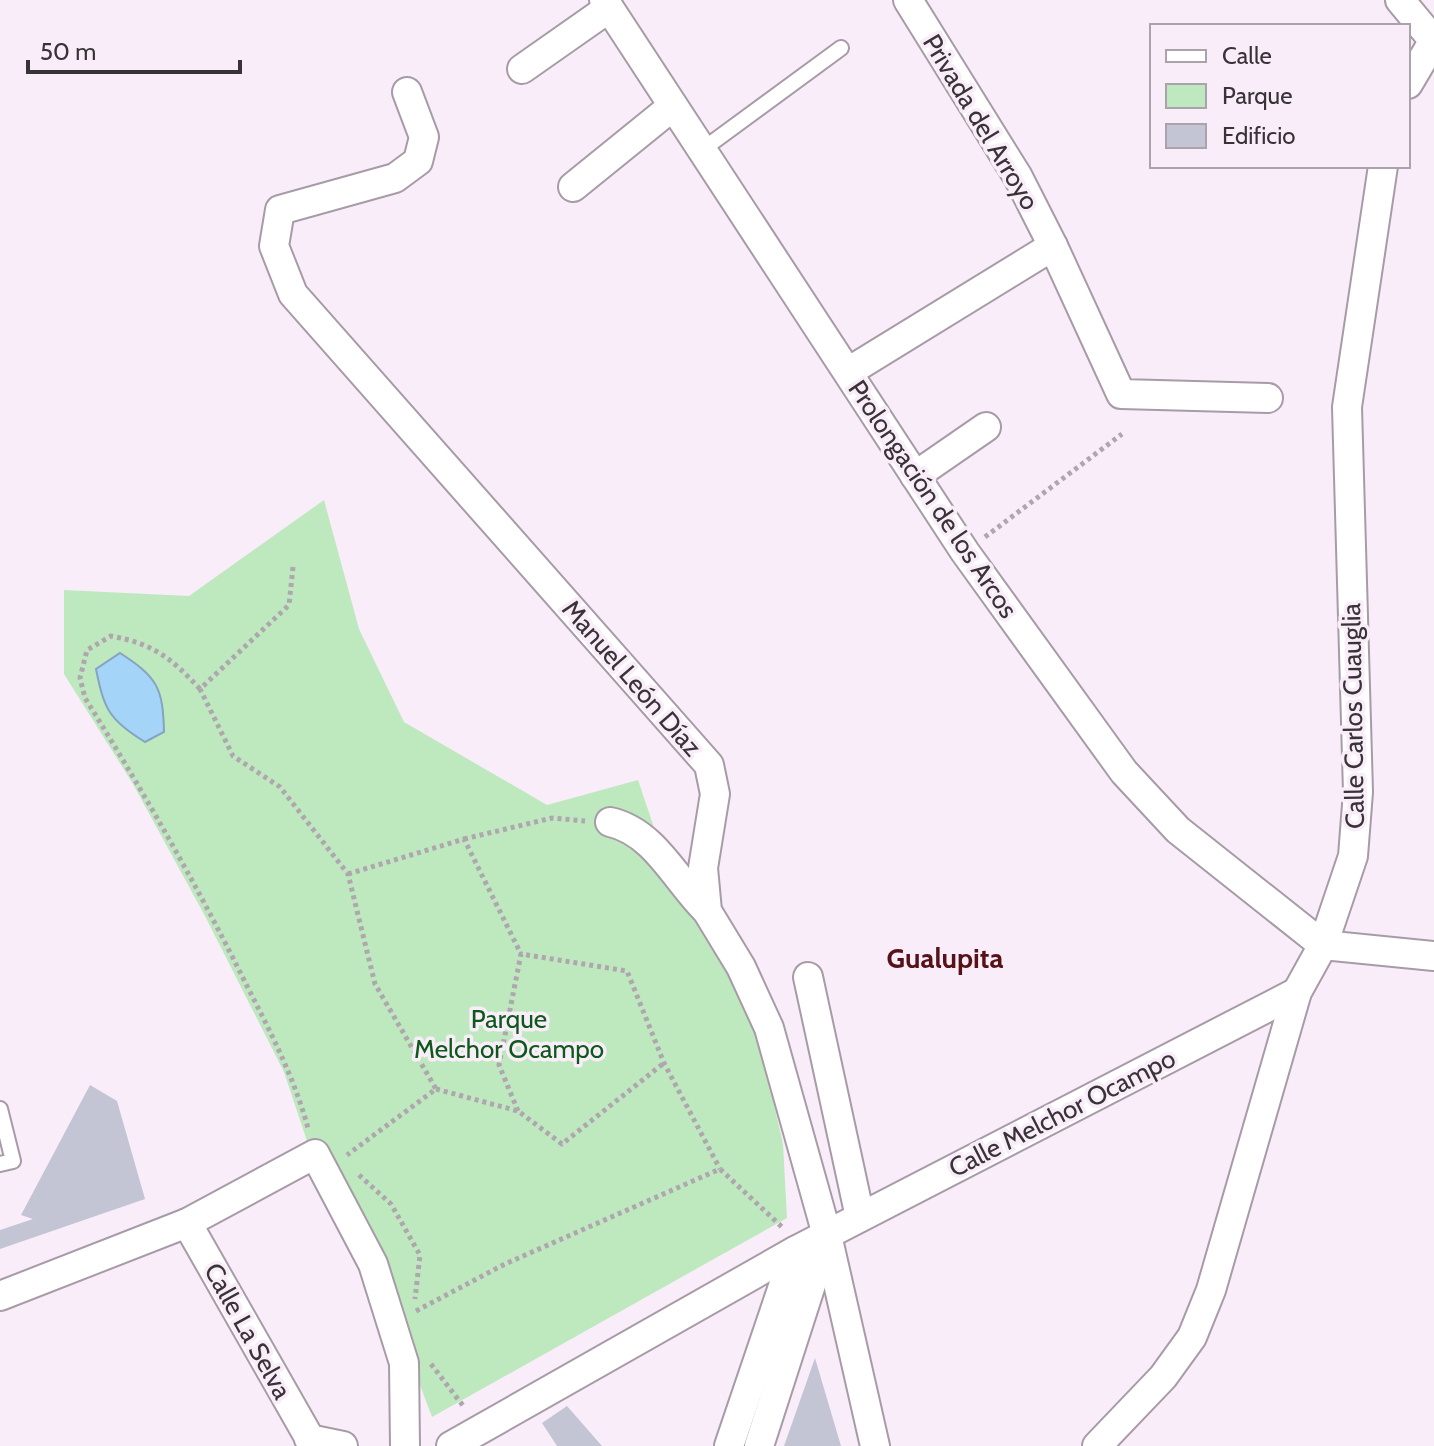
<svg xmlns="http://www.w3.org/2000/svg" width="1434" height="1446" font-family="Cabin,sans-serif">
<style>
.green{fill:#bee9bf}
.water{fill:#a5d4f9;stroke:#84a4bf;stroke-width:2}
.building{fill:#c4c5d4}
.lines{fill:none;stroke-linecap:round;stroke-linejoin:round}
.service-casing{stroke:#a79ba7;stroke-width:18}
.minor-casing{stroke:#a79ba7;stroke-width:32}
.path{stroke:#afa6af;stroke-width:5;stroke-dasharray:4 4;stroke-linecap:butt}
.service{stroke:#fff;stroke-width:14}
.minor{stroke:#fff;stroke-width:28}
.labels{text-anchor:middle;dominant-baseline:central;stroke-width:7;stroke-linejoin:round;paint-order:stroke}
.street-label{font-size:26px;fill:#373337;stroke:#f9edf9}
.park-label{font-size:26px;fill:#0d591a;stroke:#f9edf9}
.neighbourhood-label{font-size:28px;font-weight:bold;fill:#571217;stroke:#f9edf9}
</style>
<rect width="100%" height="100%" fill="#f9edf9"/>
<path class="green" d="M324,500l35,129 45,93 143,83 91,-25 32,95 54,79 37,93 22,97 4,74 -355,199 -29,-77 -94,-193 -25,-75 -79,-156 -72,-132 -69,-110v-84l125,6z"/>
<path class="water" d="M120,653c37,24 43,34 44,79l-19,10c-36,-22 -41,-33 -49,-73z"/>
<g class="building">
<path d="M90,1085l27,16 28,98 -145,50v-19l33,-11 -12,-4z"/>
<path d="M815,1358l26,88h-57z"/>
<path d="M567,1406l35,40h-45l-15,-23z"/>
</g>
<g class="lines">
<defs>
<g id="service">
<path d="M702,150l139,-102"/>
<path d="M0,1109l13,52 -13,3"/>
</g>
<g id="minor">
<path d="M604,0l361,552 159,220 54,58 145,115"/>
<path d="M908,0l110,177 35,69 68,148 147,4"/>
<path d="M1400,0l34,41"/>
<path d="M522,69l87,-61"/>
<path d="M1408,84l26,-44"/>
<path d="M407,92l17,45 -6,24 -23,17 -115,32 -6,36 19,48 416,471 6,29 -12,74 4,43 34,56 28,61 58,207 48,211"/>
<path d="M573,187l100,-81"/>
<path d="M848,372l205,-126"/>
<path d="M915,476l71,-49"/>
<path d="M610,822c45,10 66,59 97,89"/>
<path d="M1323,945l111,11"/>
<path d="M808,977l52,240"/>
<path d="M187,1223l127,223"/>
<path d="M0,1296l187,-73 128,-69 58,110 31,99 1,83"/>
<path d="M309,1439l34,7"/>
<path d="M451,1446l344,-195 502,-259"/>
<path d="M729,1446l66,-195"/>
<path d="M759,1446l68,-211"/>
<path d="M1097,1446l66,-69 29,-40 19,-47 86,-298 26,-47 30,-89 5,-64 -11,-385 36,-241"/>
</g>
</defs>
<use href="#service" class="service-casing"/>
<use href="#minor" class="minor-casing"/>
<g class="path">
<path d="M985,537l137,-103"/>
<path d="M293,567l-4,38 -89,84 33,67 47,31 68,87 27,110 61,105 -89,66"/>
<path d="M200,689c-29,-31 -46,-45 -89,-53l-24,14 -7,28 5,20c58,93 112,187 161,286 24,47 48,93 62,144"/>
<path d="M464,839l88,-21 33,3"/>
<path d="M348,874l116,-35 57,115"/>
<path d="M436,1089l82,22 44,33 102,-81"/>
<path d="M518,1111l-19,-46 22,-111 106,17 37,92 56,106"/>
<path d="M359,1175l32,29 29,51 -5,44"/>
<path d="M416,1311l89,-47 215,-95 62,58"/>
<path d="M431,1364l33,43"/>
</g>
<use href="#service" class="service"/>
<use href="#minor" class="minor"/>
</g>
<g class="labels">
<g class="street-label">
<text transform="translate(981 122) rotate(59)">Privada del Arroyo</text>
<text transform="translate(933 499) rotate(56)">Prolongación de los Arcos</text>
<text transform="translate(632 678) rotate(49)">Manuel León Díaz</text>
<text transform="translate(1353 716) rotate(-91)">Calle Carlos Cuauglia</text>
<text transform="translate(1062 1113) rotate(-27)">Calle Melchor Ocampo</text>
<text transform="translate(248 1331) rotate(61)">Calle La Selva</text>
</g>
<g class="park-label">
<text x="509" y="1019">Parque<tspan x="509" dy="30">Melchor Ocampo</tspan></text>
</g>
<g class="neighbourhood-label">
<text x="945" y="958">Gualupita</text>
</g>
</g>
<rect x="1150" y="24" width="260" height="144" fill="#f9edf9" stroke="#aba3ab" stroke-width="2"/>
<rect x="1166" y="50" width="40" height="12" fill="#ffffff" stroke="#aba3ab" stroke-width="2"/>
<text x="1222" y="64" font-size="24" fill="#373337">Calle</text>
<rect x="1166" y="84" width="40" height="24" fill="#bee9bf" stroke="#aba3ab" stroke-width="2"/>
<text x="1222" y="104" font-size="24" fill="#373337">Parque</text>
<rect x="1166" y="124" width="40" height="24" fill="#c4c5d4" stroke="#aba3ab" stroke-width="2"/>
<text x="1222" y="144" font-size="24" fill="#373337">Edificio</text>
<path d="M28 60v12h212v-12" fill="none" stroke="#373337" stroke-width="4"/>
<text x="40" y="60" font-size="24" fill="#373337" stroke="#f9edf9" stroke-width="6" paint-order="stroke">50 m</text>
</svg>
